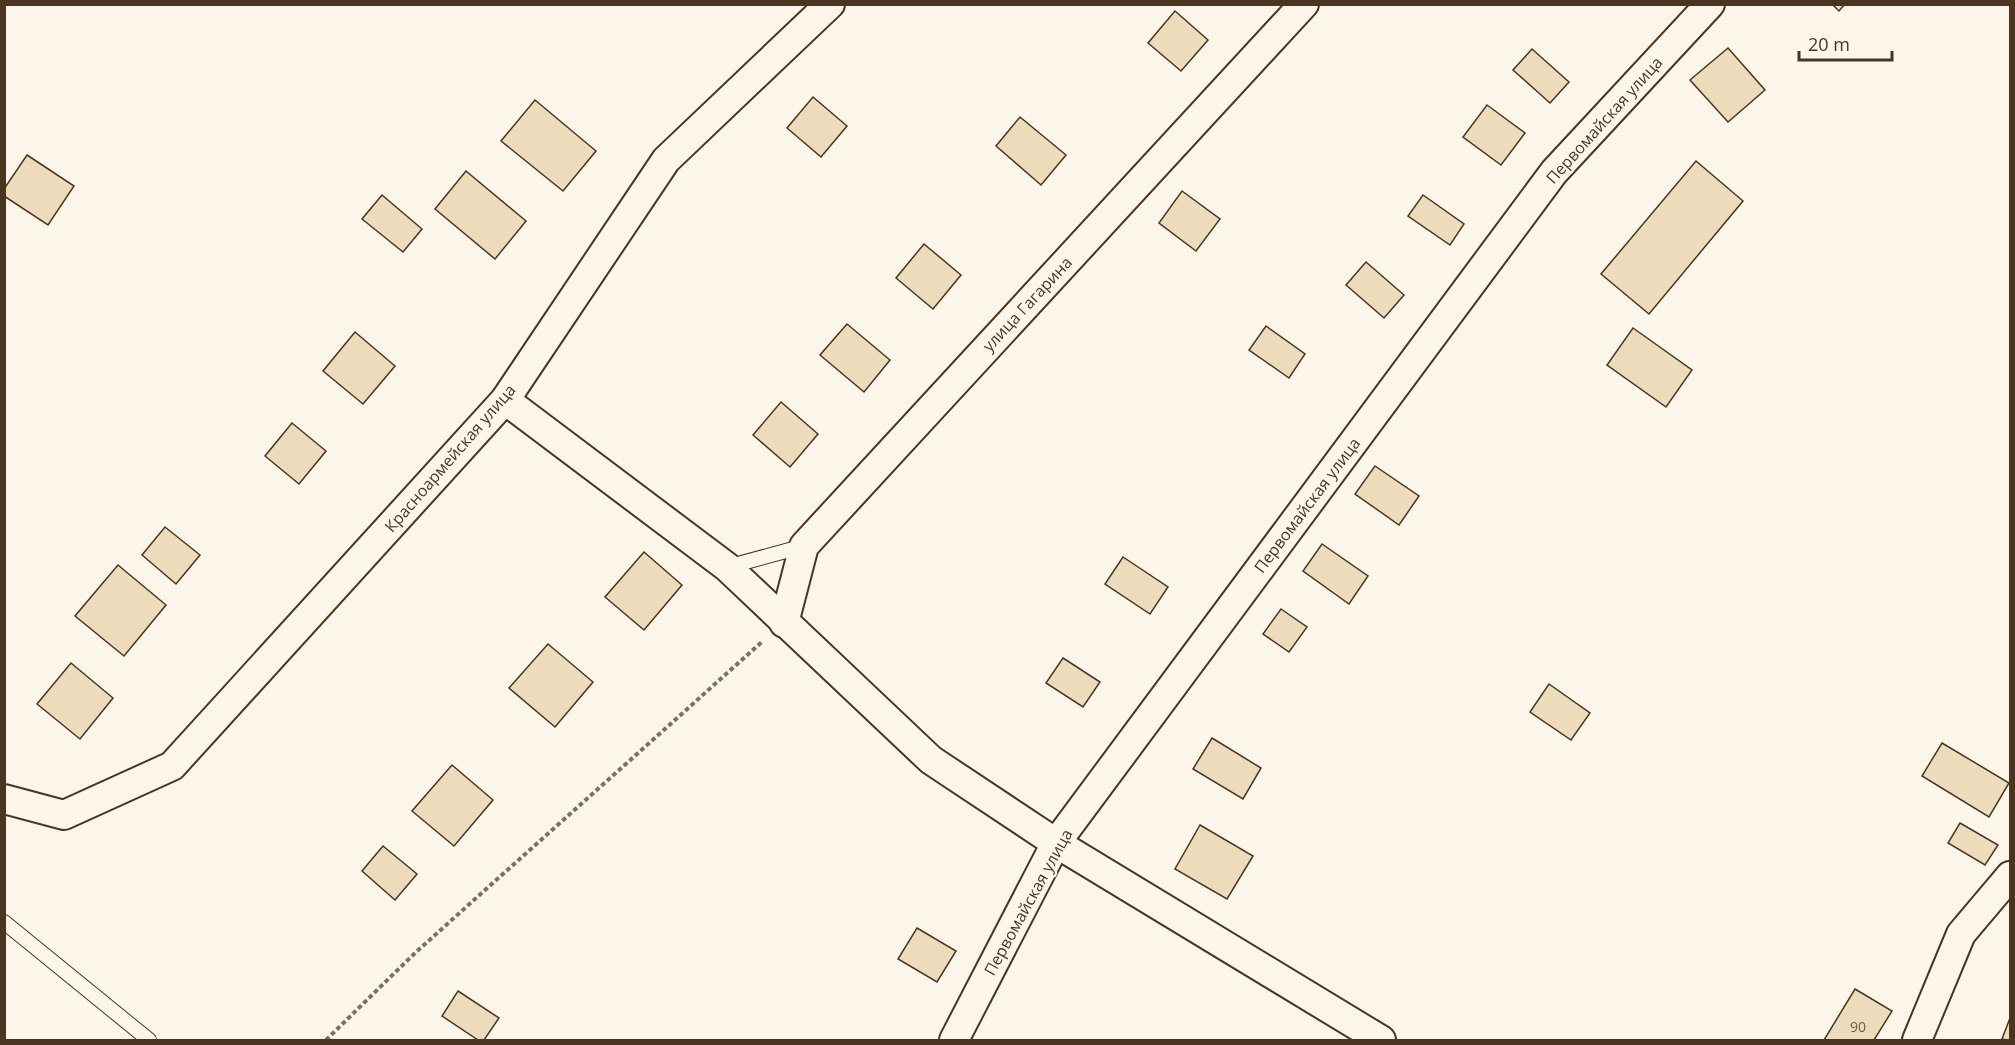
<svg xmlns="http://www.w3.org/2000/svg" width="2015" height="1045" font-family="'Open Sans',sans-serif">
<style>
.building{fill:#ecdcbc;stroke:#4a3520;stroke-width:1.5}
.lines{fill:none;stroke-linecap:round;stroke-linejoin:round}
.lane-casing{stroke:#4a3520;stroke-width:16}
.street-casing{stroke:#4a3520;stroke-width:32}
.path{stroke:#7f6f5c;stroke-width:4;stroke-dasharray:4.5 3;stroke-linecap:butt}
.lane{stroke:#fbf6e9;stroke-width:14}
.street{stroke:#fbf6e9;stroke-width:28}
.labels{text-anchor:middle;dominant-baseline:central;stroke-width:4.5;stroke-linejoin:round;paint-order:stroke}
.number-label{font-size:14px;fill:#725f47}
.street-label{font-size:16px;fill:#4a3520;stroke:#fbf6e9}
</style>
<rect width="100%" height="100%" fill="#fbf6e9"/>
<g class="building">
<path d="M1832,4h13l-6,7z"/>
<path d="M1175,11l33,29 -27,31 -33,-28z"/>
<path d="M1728,48l37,42 -37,32 -38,-42z"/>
<path d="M1532,49l37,33 -19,21 -37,-33z"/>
<path d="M813,97l34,29 -26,31 -34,-29z"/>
<path d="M535,100l61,51 -33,40 -62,-50z"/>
<path d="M1487,105l38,28 -24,32 -38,-28z"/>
<path d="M1020,117l46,38 -25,30 -45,-39z"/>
<path d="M27,155l47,31 -26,39 -44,-29v-7z"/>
<path d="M1696,161l47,40 -94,113 -48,-40z"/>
<path d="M466,171l60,50 -31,38 -60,-50z"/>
<path d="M1182,191l38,28 -24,32 -37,-28z"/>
<path d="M382,195l40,34 -19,23 -41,-33z"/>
<path d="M1423,195l41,29 -14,21 -42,-29z"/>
<path d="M924,244l37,31 -28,34 -37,-31z"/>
<path d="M1366,262l38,33 -20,23 -38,-33z"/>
<path d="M847,324l43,36 -26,32 -44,-37z"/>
<path d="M1266,326l39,28 -16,24 -40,-28z"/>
<path d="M1633,328l59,42 -26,37 -59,-42z"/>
<path d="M355,332l40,34 -32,38 -40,-33z"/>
<path d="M781,402l37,32 -28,33 -37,-32z"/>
<path d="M292,423l34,28 -27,33 -34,-28z"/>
<path d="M1375,466l44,30 -20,29 -44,-31z"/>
<path d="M165,527l35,28 -24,29 -34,-29z"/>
<path d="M1322,544l46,32 -19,28 -46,-33z"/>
<path d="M644,552l38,33 -38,45 -39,-33z"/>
<path d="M1123,557l45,30 -18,27 -45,-30z"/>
<path d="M118,565l48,40 -42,51 -49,-40z"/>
<path d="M1281,609l26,18 -18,25 -26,-18z"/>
<path d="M548,644l45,38 -38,45 -46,-39z"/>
<path d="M1063,658l37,24 -17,25 -37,-24z"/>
<path d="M71,663l42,35 -33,41 -43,-35z"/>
<path d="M1549,684l41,29 -19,27 -41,-28z"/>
<path d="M1212,738l49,30 -18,31 -50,-30z"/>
<path d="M1942,743l67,40 -20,34 -67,-41z"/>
<path d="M452,765l41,35 -39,46 -42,-35z"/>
<path d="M1960,823l38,22 -13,20 -37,-22z"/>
<path d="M1200,825l53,31 -26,43 -52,-30z"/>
<path d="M383,846l34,28 -22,26 -33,-29z"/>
<path d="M917,928l39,23 -19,31 -39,-23z"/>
<path d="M1855,989l37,22 -18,29h-50z"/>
<path d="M458,991l41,27 -15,22h-6l-36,-24z"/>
<path d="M2010,1018v22h-3l-5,-1z"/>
</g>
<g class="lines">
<defs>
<g id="lane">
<path d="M727,567l77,-21"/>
<path d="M4,922l145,118"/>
</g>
<g id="street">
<path d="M505,400l222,167 204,193 125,83 325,197"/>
<path d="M784,623l20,-77 500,-542"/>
<path d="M4,799l60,16 108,-49 333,-366 161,-240 164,-156"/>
<path d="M954,1040l102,-197 498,-671 156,-168"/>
<path d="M1917,1040l44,-106 49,-58"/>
</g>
</defs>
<use href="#lane" class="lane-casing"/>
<use href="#street" class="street-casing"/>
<path class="path" d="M326,1040l90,-88 347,-311"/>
<use href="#lane" class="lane"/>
<use href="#street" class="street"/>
</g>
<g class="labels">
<g class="number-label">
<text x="1858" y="1026">90</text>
</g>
<g class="street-label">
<text transform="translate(1604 120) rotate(-48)">Первомайская улица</text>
<text transform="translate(1027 304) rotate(-47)">улица Гагарина</text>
<text transform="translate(450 458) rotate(-49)">Красноармейская улица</text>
<text transform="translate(1307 505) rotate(-53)">Первомайская улица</text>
<text transform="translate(1028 902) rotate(-61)">Первомайская улица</text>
</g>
</g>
<rect width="2015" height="1045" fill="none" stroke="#4a3520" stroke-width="12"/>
<path d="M1799 51v9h93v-9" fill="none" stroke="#4a3520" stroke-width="3"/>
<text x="1808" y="51" font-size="18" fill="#4a3520" stroke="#fbf6e9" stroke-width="4.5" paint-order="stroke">20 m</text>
</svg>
